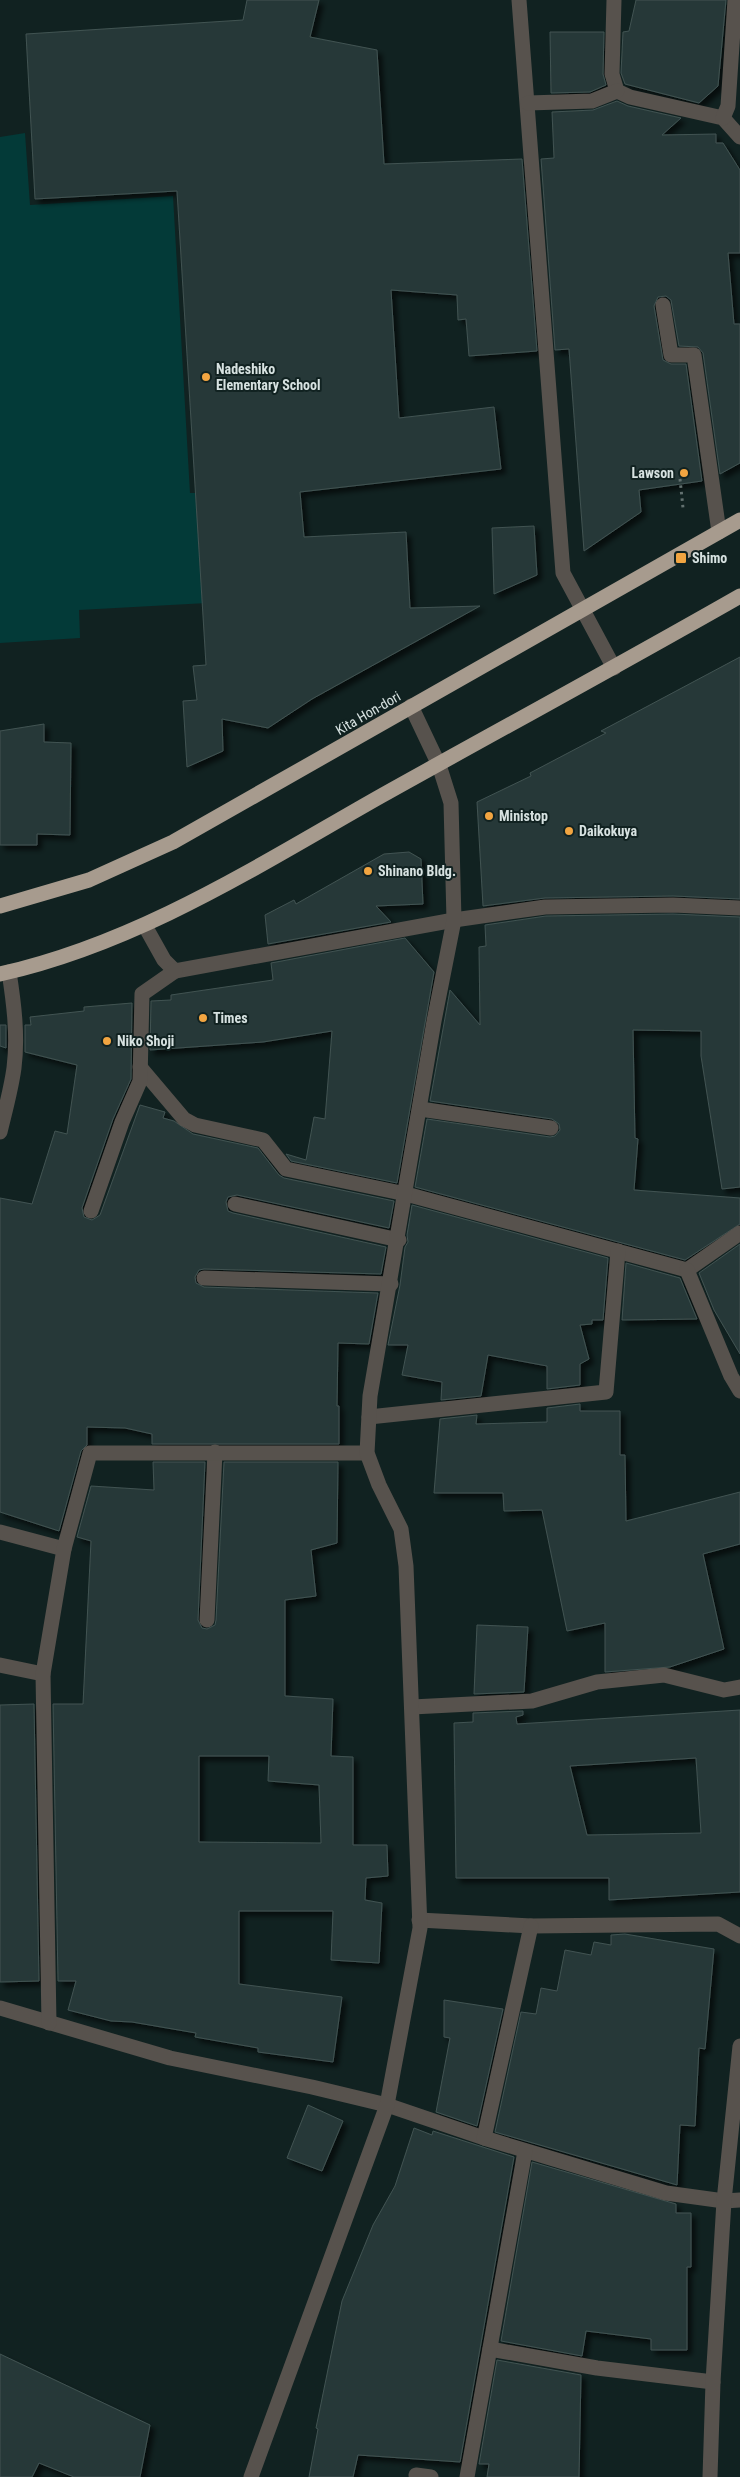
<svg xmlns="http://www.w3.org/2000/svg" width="740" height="2477" font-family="'Roboto Condensed',sans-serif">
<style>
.green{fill:#033a38}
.building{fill:#283938;stroke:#415352;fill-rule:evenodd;filter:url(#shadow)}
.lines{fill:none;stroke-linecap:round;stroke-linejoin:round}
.path{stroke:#637170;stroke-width:3;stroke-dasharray:2.5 4;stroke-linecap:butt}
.minor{stroke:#57524d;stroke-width:15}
.highway{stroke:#a79b8e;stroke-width:15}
.poi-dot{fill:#f2a541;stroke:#112221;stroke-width:2}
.labels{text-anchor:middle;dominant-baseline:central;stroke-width:4;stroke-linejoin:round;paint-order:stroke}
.poi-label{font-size:14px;font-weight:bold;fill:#d7e2e1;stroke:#112221;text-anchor:start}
.street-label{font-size:14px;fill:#d7e2e1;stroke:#112221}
</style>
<defs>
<filter id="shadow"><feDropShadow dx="4.5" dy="4.5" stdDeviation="2.5" flood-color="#0009"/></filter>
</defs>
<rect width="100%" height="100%" fill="#112221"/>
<path class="green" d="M25,133l5,72 143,-9 17,297h11l6,110 -128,7 1,28 -80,5v-506z"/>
<g class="building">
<path d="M247,0h72l-9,37 67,13 7,114 138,-5 15,192 -68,5 -3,-37 -8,1 -1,-25 -66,-5 8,128 95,-11 7,62 -201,23 4,45 102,-5 4,76 70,-2 -168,93 -44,29 -46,-9 1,32 -36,16 -4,-66 14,-1 -4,-34 13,-1 -29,-474 -142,8 -9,-165 217,-14z"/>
<path d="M636,0h90l-8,86 -19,17 -74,-19 -4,-11 2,-41 6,-1z"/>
<path d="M550,32h54l-1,42 3,11 -16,7 -39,1z"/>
<path d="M617,101l11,5 53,12 -19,17 54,-1v9h7l17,27v83h-12l6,71h6v139l-20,11 -17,-121 -5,-6 -19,-1 -8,-46 -5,-4 -8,1 -4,9 9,54 8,4h15l16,117 -63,9 2,22 -57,39 -15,-202 -14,1 -14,-191 13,-1 -2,-46 41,-2z"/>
<path d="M534,526l3,49 -43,19 -2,-66z"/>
<path d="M740,657v242l-67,-3 -128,2 -62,8 -6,-104 54,-26 -1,-3 76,-40 -5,-2z"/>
<path d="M44,724v18l27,1 -1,92 -33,-1v11h-37v-114z"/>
<path d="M409,852l12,7 2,45 -47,2 15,16 -123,22 -3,-29 29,-15 2,4 88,-50z"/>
<path d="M673,914l67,3v270l-18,2 -21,-133v-25l-68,-1 2,108 3,1 -4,51 106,8v26l-55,36 -270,-73 12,-68 123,18 5,-1 5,-6 -1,-6 -7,-5 -122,-18 20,-111 30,35 -1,-78 7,-1 -1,-21 61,-9z"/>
<path d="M405,938l29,34 -37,211 -106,-22 -5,-7 20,6 8,-43 11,2 7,-88 -69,11 -113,8 1,-49 20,-1v-5l102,-15 -2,-17z"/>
<path d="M132,1003l-1,76 -18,40 -31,89 2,9 8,3 8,-5 40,-110 25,7 -2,6 11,3 19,13 65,14 21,27 5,3 110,23 -5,27 -152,-33 -9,2 -2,5 2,9 5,2 153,34 -5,27 -177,-5 -5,1 -4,7 1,6 8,4 174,6 -9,51 -31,-1 -1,63h2v38h-187v-10l-27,-6 -38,-1v18l-6,6 -22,80 -59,-19v-314l32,6 23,-73 12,3 10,-69 -52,-13v-27h6l-1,-8 54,-6v-4z"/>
<path d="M0,1025h6v23l-6,-2z"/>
<path d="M412,1205l196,53 -5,62h-11v4l-12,1 9,34 -9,5v21l-33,4v-23l-59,-11 -7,41 -40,4 1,-18 -40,-7 6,-30h-20l12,-60 5,-38 3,-5 -1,-7z"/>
<path d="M740,1244v110l-26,-44 -15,-37z"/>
<path d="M626,1263l54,15 17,41 -75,1z"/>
<path d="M580,1404v7h40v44h5l1,66 114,-29v52l-37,10 21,95 -54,18 -65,5v-49l-38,8 -25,-121 -38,1 -1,-18h-69l6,-74 37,-4 -1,9 71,-2v-14z"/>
<path d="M153,1462h52l-7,158 4,8 5,1 8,-4 1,-5 8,-158h114l-1,81 -26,7 5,46 -31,4v96l48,3 -2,57 22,1v88h34l1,31 -22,2 -1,22 17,3 -3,60 -48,-3 2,-49h-94v73l103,13 -9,65 -75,-10v-4l-63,-11 1,-4 -64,-11 -21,-1 -43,-11 8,-29h-18l-5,-277h30l8,-163 -14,-4 14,-51 63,4zM199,1756h70l-1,25 51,4 2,58 -122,-1z"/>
<path d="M477,1625l51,2 -4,65 -50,2z"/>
<path d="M34,1704l5,277 -39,1v-277z"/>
<path d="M740,1710v182l-131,8v-22h-153l-2,-155 19,-1v-9l50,-2v4l-7,2 1,7zM696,1758l5,75 -114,2 -17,-69z"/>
<path d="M625,1934l89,15 -9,100 -6,-1 -4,78 -15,-1 -3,60 -182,-53 26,-120 15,2 5,-26 16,3 8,-41 26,5 3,-13 17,3v-10z"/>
<path d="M444,2000l59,9 -26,117 -41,-14 14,-74 -6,-1z"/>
<path d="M308,2105l35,16 -21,50 -35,-13z"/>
<path d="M414,2128l18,7 1,-4 81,26 -54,305 -102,-7 -5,22h-44l9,-48 -2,-1 26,-127 31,-76 22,-39z"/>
<path d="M532,2162l144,42v9h15v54h-4v83h-36v-11l-65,-8 -4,25 -81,-15z"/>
<path d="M0,2354l150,71 -10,52h-66l-35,-14 -7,14h-32z"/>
<path d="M497,2360l84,15 -2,102h-92l2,-13h-10z"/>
</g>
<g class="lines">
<path class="path" d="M680,479l3,29"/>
<g class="minor">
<path d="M519,0l44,573 51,95"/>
<path d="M614,0l-2,74 5,17 13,6 93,21 17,19"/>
<path d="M528,103l64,-2 25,-10"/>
<path d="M723,118l5,-12 7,-106"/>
<path d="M663,305l8,50h23l25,177"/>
<path d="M145,926l19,34 11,11 279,-51 91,-13 128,-2 67,3"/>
<path d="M140,1067l44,52 11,6 68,15 23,29 120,25 281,76 53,-37"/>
<path d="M420,1109l131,19"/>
<path d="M0,1132c5,-21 11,-42 14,-64 4,-32 0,-64 -5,-96"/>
<path d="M235,1204l164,36"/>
<path d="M91,1211l31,-89 18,-41 2,-87 33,-23"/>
<path d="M687,1270l44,106 9,15"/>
<path d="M204,1278l187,6"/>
<path d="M369,1417l237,-25 12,-141"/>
<path d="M0,1532l64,17"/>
<path d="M207,1620l8,-168"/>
<path d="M0,1665l43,9"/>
<path d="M412,1707l120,-6 65,-19 67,-7 60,15 16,-3"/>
<path d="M419,1920l112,6 187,-2 22,12"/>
<path d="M0,2008l170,50 142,29 75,18 97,33 182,55 58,8 16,-1"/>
<path d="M49,2023l-6,-349 21,-125 26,-96h277"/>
<path d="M484,2138l47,-212"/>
<path d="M490,2349l107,19 116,14"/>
<path d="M416,2475l15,2"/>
<path d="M251,2477l136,-372 33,-177 -14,-362 -5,-37 -22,-44 -12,-32 3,-57 64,-375 20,-101 -3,-117 -12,-38 -28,-59"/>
<path d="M467,2477l58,-326"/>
<path d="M710,2477l3,-95 11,-181 16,-155"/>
</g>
<g class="highway">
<path d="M0,906l89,-26 84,-38 567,-322"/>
<path d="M0,974c139,-31 259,-109 381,-178 120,-67 240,-132 359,-200"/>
</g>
</g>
<g class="poi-dot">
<circle cx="206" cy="377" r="5"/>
<circle cx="684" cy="473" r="5"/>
<rect x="675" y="552" width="12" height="12" rx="2.5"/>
<circle cx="489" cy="816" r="5"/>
<circle cx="569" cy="831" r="5"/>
<circle cx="368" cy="871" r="5"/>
<circle cx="203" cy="1018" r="5"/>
<circle cx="107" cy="1041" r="5"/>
</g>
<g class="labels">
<g class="poi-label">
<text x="216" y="369">Nadeshiko<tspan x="216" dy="16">Elementary School</tspan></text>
<text x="674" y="473" text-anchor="end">Lawson</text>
<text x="692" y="558">Shimo</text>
<text x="499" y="816">Ministop</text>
<text x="579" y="831">Daikokuya</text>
<text x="378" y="871">Shinano Bldg.</text>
<text x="213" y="1018">Times</text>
<text x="117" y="1041">Niko Shoji</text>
</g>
<g class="street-label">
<text transform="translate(368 713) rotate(-30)">Kita Hon-dori</text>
</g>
</g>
</svg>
